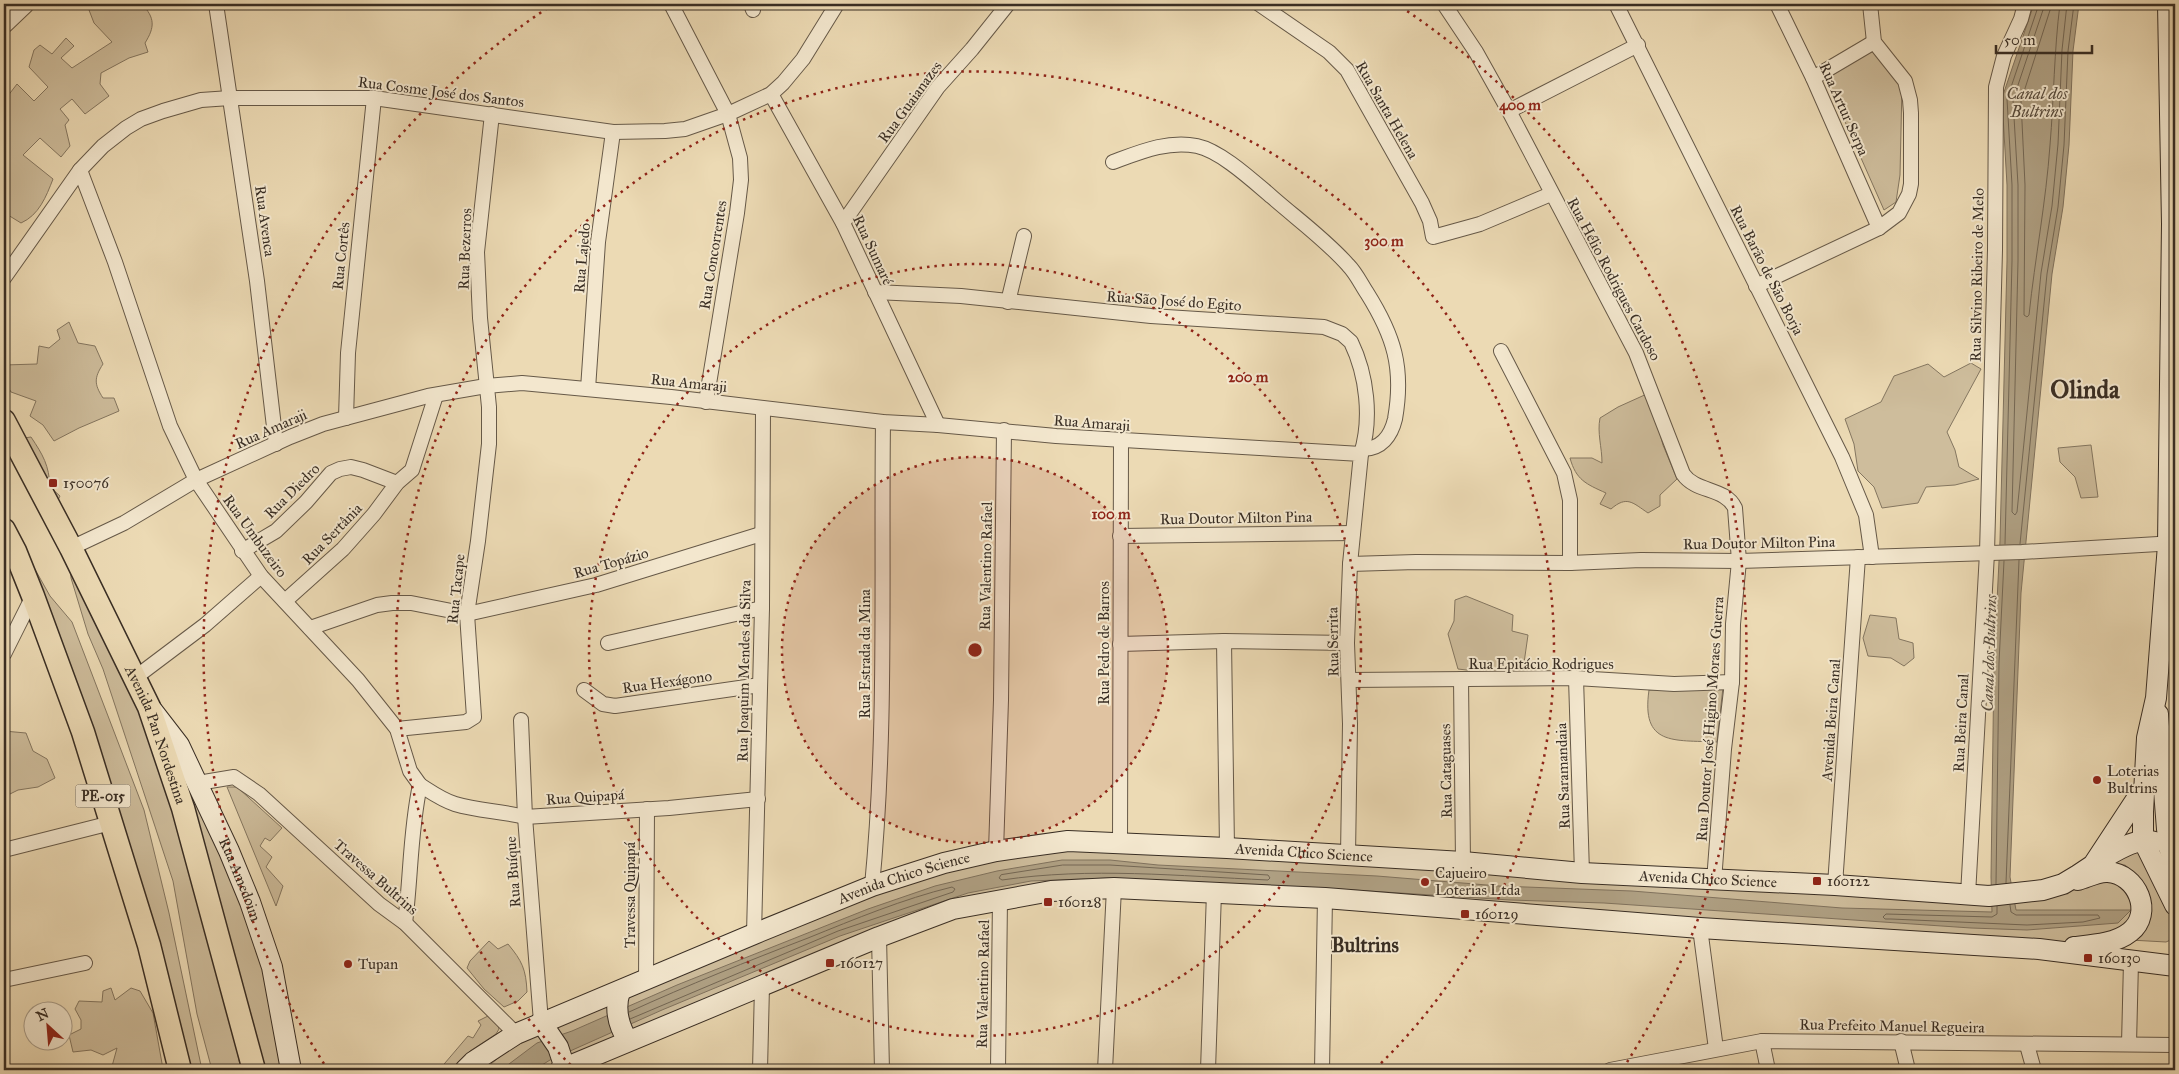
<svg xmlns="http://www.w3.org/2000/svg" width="2179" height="1074" font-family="'IM FELL Great Primer',serif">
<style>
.green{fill:#cebd9c;stroke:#847660}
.water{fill:#afa083;stroke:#80725d}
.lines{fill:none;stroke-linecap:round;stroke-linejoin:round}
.shore{stroke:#746754;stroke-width:1}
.minor-casing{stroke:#665948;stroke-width:16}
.tertiary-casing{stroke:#665948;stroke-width:20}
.secondary-casing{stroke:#392e24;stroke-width:22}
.trunk-casing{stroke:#392e24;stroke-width:25}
.minor{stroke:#f3e7ce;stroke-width:14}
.tertiary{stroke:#f3e7ce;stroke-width:18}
.secondary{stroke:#f3e7ce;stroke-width:20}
.trunk{stroke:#ecdab4;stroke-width:22}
.ring{fill:none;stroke:#8f2418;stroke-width:2.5;stroke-dasharray:2.5 5}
.poi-dot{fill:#8f2418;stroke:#f3e7ce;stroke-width:2}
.labels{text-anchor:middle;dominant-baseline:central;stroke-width:4;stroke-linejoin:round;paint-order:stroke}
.shield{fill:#f3e7ce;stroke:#716657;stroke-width:1}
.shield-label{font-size:14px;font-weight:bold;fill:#392e24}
.street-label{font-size:15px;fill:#392e24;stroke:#f3e7ce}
.poi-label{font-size:15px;fill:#392e24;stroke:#f3e7ce;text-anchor:start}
.water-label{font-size:16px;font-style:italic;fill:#564a3c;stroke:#f3e7ce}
.district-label{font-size:20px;font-weight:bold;fill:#392e24;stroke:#f3e7ce}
.town-label{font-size:25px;font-weight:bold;fill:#392e24;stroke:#f3e7ce}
.centre{fill:#8f2418;stroke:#f3e7ce;stroke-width:2.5}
.ring-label{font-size:15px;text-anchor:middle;font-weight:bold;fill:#8f2418;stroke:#f3e7ce;stroke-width:4;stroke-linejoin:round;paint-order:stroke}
</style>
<rect width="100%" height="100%" fill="#ecdab4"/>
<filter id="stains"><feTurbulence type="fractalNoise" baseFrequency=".004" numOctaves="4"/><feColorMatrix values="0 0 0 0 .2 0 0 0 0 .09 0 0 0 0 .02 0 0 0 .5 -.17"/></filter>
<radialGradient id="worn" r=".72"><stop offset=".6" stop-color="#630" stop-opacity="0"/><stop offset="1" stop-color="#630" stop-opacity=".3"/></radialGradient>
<g class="green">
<path d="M105,4h37c13,14 13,23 3,39l3,9 -19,6 -28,15 -1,11 9,12 -24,18 -13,-15 -12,10 9,11 -4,5 5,21 -9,11 -21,-19 -17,17 30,24c-7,18 -14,36 -32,44l-13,-8 -4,1v-115l13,-17 17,17 14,-14 -19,-20 5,-17 6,-5 12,9 14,-16 8,8 -13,12 11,10 40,-26 -18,-19 -5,-13z"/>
<path d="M1878,49l24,37 -2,89 -4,27 -12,8 -61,-138z"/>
<path d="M69,322l9,21 17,3 8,18c-9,14 -9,20 0,34h11l5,13 -40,17 -25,13 -11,-16 -13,-9 6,-15 -25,-9 -7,-12v-15l33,-1 2,-18 10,2 11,-9 -3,-9z"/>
<path d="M1971,363l10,6 -34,63 8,18 4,17 20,12 -24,6 -29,2 -8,16 -36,5 -8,-21 -16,-16 -4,-27 -9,-25 36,-17 13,-26 34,-12 16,13z"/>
<path d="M1649,393l14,52 14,34 -17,16v11l-12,7c-15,-10 -21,-18 -37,-4l-11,-5 6,-11c-20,-9 -30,-13 -36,-35h22l10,5c0,-16 -5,-30 -2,-45l18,-11z"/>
<path d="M31,437c12,18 18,28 19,50l10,9 -5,10 -38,-67z"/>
<path d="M2091,445l7,52 -17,1 -6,-21 -15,-15 -2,-14z"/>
<path d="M18,539l32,57 22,26 72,188 25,103 33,157h-17z"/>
<path d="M70,557l82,180 76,269 13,64h-29l-15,-56 -24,-133 -70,-212 -15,-35 -17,-56z"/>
<path d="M1466,596l47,19 -1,16 16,4 -5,35 -40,2 -25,-3 -10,-35 6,-13 1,-21z"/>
<path d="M1870,615l26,3 3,21 14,4 1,15 -10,8 -13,-8 -23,-2 -5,-18z"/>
<path d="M1723,687l-6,55c-44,-2 -76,4 -68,-52z"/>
<path d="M164,727l80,167 44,176h-32z"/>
<path d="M4,731l22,2 7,18 14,8 8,19 -17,9 -20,3 -14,7z"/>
<path d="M227,787h10l45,41 -12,13 -5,-3 -5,8 12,11 -6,10 17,19 -7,20z"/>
<path d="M2139,845l36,75v18l-9,4 -36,-2 -2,-9 20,-35 -8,-18 -15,-13 -26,2z"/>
<path d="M1059,848l855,50 189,-22 15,4 18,22 -7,23 -34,13 -59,8 -589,-43 -448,-8 -370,141 -5,-36 137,-63 179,-68z"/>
<path d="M489,941l9,8 10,-5c14,17 18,25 19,48l-9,9 -14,6 -20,-18 -17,-21 3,-7z"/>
<path d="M111,988l4,12 16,-12 9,3 13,22 10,56 -52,1 6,-22 -14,7 -12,-5 -18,2 -4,-17 12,-6v-9l-6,-11 4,-8 23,1 1,-11z"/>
<path d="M611,1002l11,37 -55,22 -17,-34z"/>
<path d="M488,1016l9,7 2,6 -3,5 -26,17 -19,19h-12l29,-34 5,2 8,-13 -3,-4z"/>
<path d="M542,1031l18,31 -14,8h-62l20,-17z"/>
</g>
<path class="water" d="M2034,4h45l-6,47 -4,94 -6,62 -11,67 -31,319 -11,284 6,33h115l-13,13 -91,7 -56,-2 -367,-25 -94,-3 -188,-12 -214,-10 -77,3 -63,12 -128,43 -178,74 -112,50 -16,10h-33l36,-27 35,-12 105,-46 191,-76 67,-23 62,-15 65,-11h48l48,5 219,11 122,10 133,5 210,17 150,4 -1,-35 3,-215 6,-121 7,-280v-76l-5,-87z"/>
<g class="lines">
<g class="shore">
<path d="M2045,4l-32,96 5,85v76l-6,251 3,3 2,-3 24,-239 11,-67 6,-62 4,-94 5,-46"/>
<path d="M2052,4l-31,97 4,84 -1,130 3,2 2,-2c6,-57 17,-113 21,-170 4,-47 4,-94 10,-141"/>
<path d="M2005,544l7,-283v-76l-5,-86 32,-95"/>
<path d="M2020,544l27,-270 11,-67 6,-62 4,-94 6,-47"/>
<path d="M1063,865h47l158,10 2,3 -2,2c-89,-4 -178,-13 -266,0l-3,-2 2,-3z"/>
<path d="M2006,883l13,-323"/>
<path d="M1996,884l3,-221 5,-102"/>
<path d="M1997,906v8l-5,3 -106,-3 -3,3 2,2h6l136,6 56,-3 17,-4 -2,-3h-82l-5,-3 -1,-7"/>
<path d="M629,1012c59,-27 119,-51 179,-74 47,-19 95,-39 144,-51l3,2 -2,3 -115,39 -208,88"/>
</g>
<defs>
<g id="minor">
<path d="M216,4l41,277 19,163"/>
<path d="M671,4l57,110 12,44 1,22 -4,33 -31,189"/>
<path d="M751,4l2,6"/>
<path d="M1259,4l70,48 18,18 75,133 8,18 3,16 47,-13 71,-30"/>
<path d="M1444,4l32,48 33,59 127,242 47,121c13,19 42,13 52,34l4,53 -6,63 -1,58 -8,67 -10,132"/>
<path d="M1616,4l226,453 24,58 6,42"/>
<path d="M1777,4l36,74 66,150"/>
<path d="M1813,78l61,-36"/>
<path d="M771,94l72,129 95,202"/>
<path d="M1509,111l129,-66"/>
<path d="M1113,162c27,-10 55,-22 84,-16 24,5 56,35 75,51 25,22 54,43 76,68 8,8 13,19 19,28 27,43 37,75 28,126 -4,17 -14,30 -32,30"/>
<path d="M80,170l35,92 55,164 26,54 65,96 97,104 39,49 13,42 10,14c-10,46 -9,92 -15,138"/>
<path d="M843,223l95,-136 34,-38 36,-45"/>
<path d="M4,278l76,-108 23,-24 23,-18 15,-9 22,-8 38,-11 29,-2h144l239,34 52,-1 20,-2 43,-15 43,-20 12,-11 20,-24 34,-55"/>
<path d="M1756,286l123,-58 20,-15 10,-19 2,-10v-71l-1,-13 -5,-19 -31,-39 -4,-38"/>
<path d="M875,292l86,4 190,20 173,11 18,7 9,8c16,33 21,77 10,112"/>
<path d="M1008,302l16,-66"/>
<path d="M1501,351l63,122 6,27v63"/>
<path d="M588,389l10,-147 15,-110"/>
<path d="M346,418l2,-65 26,-255"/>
<path d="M1120,536l233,-3"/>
<path d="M71,548l53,-25 72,-43 94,-43 33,-13 105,-28 58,-10 36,-3 149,14 212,25 55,3 118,11 305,18 -11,110 -3,79 3,81 -2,131"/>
<path d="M242,551l34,-20 30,-29 25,-29 9,-4 11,-2 12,3 34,13"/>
<path d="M1350,564l66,-2 154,1 71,-3 98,1 283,-9 153,-9"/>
<path d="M285,601l58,-52 31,-35 23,-31 15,-13 24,-75"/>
<path d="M310,628l67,-23 15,-2h19l56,11 129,-29 165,-51"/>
<path d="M1224,641l3,207"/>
<path d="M608,643l154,-35"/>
<path d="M1120,644l104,-3 123,2"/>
<path d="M4,654l29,-58"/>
<path d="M136,677l69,-52 56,-49"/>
<path d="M1576,678l6,195"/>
<path d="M1461,679l2,183"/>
<path d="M1349,680l227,-2 98,6 58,-2"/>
<path d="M584,690l19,14 12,2 145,-21"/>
<path d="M521,720l4,97 16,205"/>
<path d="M397,729l69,-7 8,-5 -7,-103 11,-73 11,-97v-37l-9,-89 -3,-66 15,-138"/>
<path d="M198,783l36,-6 25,17 120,110 26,19 111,111"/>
<path d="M420,785c11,7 22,15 35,19 23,7 47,7 70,13l144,-9 89,-9"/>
<path d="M1120,844l1,-403"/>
<path d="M4,850l107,-27"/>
<path d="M996,851l5,-151 3,-270"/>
<path d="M1835,885l23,-328"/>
<path d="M872,886c15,-154 9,-310 11,-464"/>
<path d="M1968,895l19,-342 8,-303 1,-163 8,-31 17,-37 4,-15"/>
<path d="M1700,928l16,121"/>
<path d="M754,934l8,-326 1,-199"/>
<path d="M879,937l3,133"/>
<path d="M4,980l81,-17"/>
<path d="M646,981l1,-172"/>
<path d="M1762,1041l6,29"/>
<path d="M1901,1041l7,29"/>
<path d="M2129,1044l2,-82"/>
<path d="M2027,1045l7,25"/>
<path d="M568,1068l24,2"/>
<path d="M760,1070l2,-84"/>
<path d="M998,1070l2,-171"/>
<path d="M1105,1070l9,-182"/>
<path d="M1208,1070l6,-178"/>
<path d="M1322,1070l3,-172"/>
<path d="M1610,1070l152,-29 413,4"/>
</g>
<path id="tertiary" d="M4,24l21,-20"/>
<g id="secondary">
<path d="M2168,4l4,220 -4,321 -12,153 -9,40 -4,74v28l32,65"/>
<path id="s1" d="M152,710l27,35 50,106 21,51 22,65 19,103"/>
<path d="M2158,714l9,115 3,22 5,12"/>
<path d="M2097,862c16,-9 39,-26 58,-20"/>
<path d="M2074,947c18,-2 41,-3 56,-15 24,-19 7,-58 -22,-60 -9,-1 -20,5 -30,8"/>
<path d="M620,991c-6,18 -2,34 8,50"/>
<path d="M541,1022l17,25 7,21"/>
<path id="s2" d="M465,1070l8,-8 43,-28 238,-100 118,-48 72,-23 52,-12 72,-10 159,7 236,14 119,11 253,12 154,11 54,-6 20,-6 15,-9 15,-10 50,-76"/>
<path d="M560,1070l319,-133 74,-28 98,-18 63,-3 211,10 375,30 339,21 136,17"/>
</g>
<g id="trunk">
<path id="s3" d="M4,421l67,127 78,159 34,101 71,262"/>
<path d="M4,530l11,21 18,45 50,136 66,213 31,125"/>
</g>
</defs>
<use href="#minor" class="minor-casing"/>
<use href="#tertiary" class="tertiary-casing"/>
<use href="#secondary" class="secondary-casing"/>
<use href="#trunk" class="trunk-casing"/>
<use href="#minor" class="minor"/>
<use href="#tertiary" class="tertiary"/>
<use href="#secondary" class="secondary"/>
<use href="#trunk" class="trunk"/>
</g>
<circle cx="975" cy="650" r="193" fill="#8f2418" fill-opacity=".12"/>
<g class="ring">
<circle cx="975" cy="650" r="193"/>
<circle cx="975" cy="650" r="386"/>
<path d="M576 1070A579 579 0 1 1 1374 1070"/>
<path d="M328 1070A771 771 0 0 1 549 7M1401 7A771 771 0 0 1 1622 1070"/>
</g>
<g class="poi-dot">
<rect x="48" y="478" width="10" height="10" rx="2.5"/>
<circle cx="2097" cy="780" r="5"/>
<rect x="1812" y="876" width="10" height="10" rx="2.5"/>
<circle cx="1425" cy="882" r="5"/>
<rect x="1043" y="897" width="10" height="10" rx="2.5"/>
<rect x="1460" y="909" width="10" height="10" rx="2.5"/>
<rect x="2083" y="953" width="10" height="10" rx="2.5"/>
<rect x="825" y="958" width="10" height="10" rx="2.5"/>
<circle cx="348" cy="964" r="5"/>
</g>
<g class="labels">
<rect class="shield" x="75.5" y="784.5" width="55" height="23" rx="4"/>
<g class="shield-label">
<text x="103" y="796">PE-015</text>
</g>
<g class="street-label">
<text transform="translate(441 92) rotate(7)">Rua Cosme José dos Santos</text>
<text transform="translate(910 102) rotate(-54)">Rua Guaianazes</text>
<text transform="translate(1844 109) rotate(66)">Rua Artur Serpa</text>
<text transform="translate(1387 110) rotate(60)">Rua Santa Helena</text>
<text transform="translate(265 221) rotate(82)">Rua Avenca</text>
<text transform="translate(465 249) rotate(-88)">Rua Bezerros</text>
<text transform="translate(873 250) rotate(65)">Rua Sumaré</text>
<text transform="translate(713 255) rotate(-81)">Rua Concorrentes</text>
<text transform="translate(341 256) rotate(-84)">Rua Cortês</text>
<text transform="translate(582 258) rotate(-85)">Rua Lajedo</text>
<text transform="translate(1767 270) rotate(63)">Rua Barão de São Borja</text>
<text transform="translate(1977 275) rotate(-89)">Rua Silvino Ribeiro de Melo</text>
<text transform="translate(1614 279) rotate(62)">Rua Hélio Rodrigues Cardoso</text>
<text transform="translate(1174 301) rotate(4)">Rua São José do Egito</text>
<text transform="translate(689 383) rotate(6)">Rua Amaraji</text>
<text transform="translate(1092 423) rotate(4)">Rua Amaraji</text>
<text transform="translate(271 429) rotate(-24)">Rua Amaraji</text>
<text transform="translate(292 491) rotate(-45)">Rua Diedro</text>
<text transform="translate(1236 518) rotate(-1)">Rua Doutor Milton Pina</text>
<text transform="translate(332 534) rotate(-46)">Rua Sertânia</text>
<text transform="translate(255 536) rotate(54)">Rua Umbuzeiro</text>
<text transform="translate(1759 543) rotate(-1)">Rua Doutor Milton Pina</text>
<text transform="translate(611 563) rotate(-16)">Rua Topázio</text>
<text transform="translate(986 566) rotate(-89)">Rua Valentino Rafael</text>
<text transform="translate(456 589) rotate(-84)">Rua Tacape</text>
<text transform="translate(1333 642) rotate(-91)">Rua Serrita</text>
<text transform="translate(1104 643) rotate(-90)">Rua Pedro de Barros</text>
<text transform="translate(865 654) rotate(-90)">Rua Estrada da Mina</text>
<text x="1541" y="664">Rua Epitácio Rodrigues</text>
<text transform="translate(744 671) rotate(-89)">Rua Joaquim Mendes da Silva</text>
<text transform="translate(667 682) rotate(-8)">Rua Hexágono</text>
<text transform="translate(1710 719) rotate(-86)">Rua Doutor José Higino Moraes Guerra</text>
<text transform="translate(1831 720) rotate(-86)">Avenida Beira Canal</text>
<text transform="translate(1961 723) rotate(-87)">Rua Beira Canal</text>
<text stroke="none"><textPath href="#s3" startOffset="349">Avenida Pan Nordestina</textPath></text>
<text transform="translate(1446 771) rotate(-91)">Rua Cataguases</text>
<text transform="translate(1563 776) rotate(-92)">Rua Saramandaia</text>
<text transform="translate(585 797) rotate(-4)">Rua Quipapá</text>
<text stroke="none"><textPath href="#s2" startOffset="886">Avenida Chico Science</textPath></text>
<text transform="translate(513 872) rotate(-94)">Rua Buíque</text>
<text transform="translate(376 877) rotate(41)">Travessa Bultrins</text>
<text stroke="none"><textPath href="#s2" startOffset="481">Avenida Chico Science</textPath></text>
<text stroke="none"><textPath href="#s2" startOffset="1291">Avenida Chico Science</textPath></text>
<text stroke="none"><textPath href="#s1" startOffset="192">Rua Amedoim</textPath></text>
<text transform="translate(630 895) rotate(-90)">Travessa Quipapá</text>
<text transform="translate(983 984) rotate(-89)">Rua Valentino Rafael</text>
<text transform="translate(1892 1026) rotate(1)">Rua Prefeito Manuel Regueira</text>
</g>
<g class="poi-label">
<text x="63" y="483">150076</text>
<text x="2107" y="771">Loterias<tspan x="2107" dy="17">Bultrins</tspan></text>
<text x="1435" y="873">Cajueiro<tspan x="1435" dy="17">Loterias Ltda</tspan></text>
<text x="1827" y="881">160122</text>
<text x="1058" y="902">160128</text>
<text x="1475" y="914">160129</text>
<text x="2098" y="958">160130</text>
<text x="840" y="963">160127</text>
<text x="358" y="964">Tupan</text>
</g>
<g class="water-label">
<text x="2037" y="93">Canal dos<tspan x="2037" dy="18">Bultrins</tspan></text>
<text transform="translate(1989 653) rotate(-88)">Canal dos Bultrins</text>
</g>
<g class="district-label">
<text x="1365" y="945">Bultrins</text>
</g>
<g class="town-label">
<text x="2085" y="389">Olinda</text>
</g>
</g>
<circle cx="975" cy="650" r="8" class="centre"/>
<g class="ring-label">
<text x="1520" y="110">400 m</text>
<text x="1384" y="246">300 m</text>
<text x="1248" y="382">200 m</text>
<text x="1111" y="519">100 m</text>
</g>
<rect width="2179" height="1074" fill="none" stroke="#ecdab4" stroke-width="20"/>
<rect x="5" y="5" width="2169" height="1064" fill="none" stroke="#392e24" stroke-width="2.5"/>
<rect x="10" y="10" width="2159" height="1054" fill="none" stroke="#392e24"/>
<g transform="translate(48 1026) rotate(334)"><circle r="24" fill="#f3e7ce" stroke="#a99d8a"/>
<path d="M0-4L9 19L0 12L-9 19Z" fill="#8f2418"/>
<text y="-8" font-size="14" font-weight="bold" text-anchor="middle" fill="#392e24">N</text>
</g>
<path d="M1996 45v8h96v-8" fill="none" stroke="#392e24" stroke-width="2.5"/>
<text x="2004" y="45" font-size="15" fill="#392e24" stroke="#f3e7ce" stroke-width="4" paint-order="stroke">50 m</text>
<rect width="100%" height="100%" filter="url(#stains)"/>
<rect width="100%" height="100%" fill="url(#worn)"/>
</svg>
